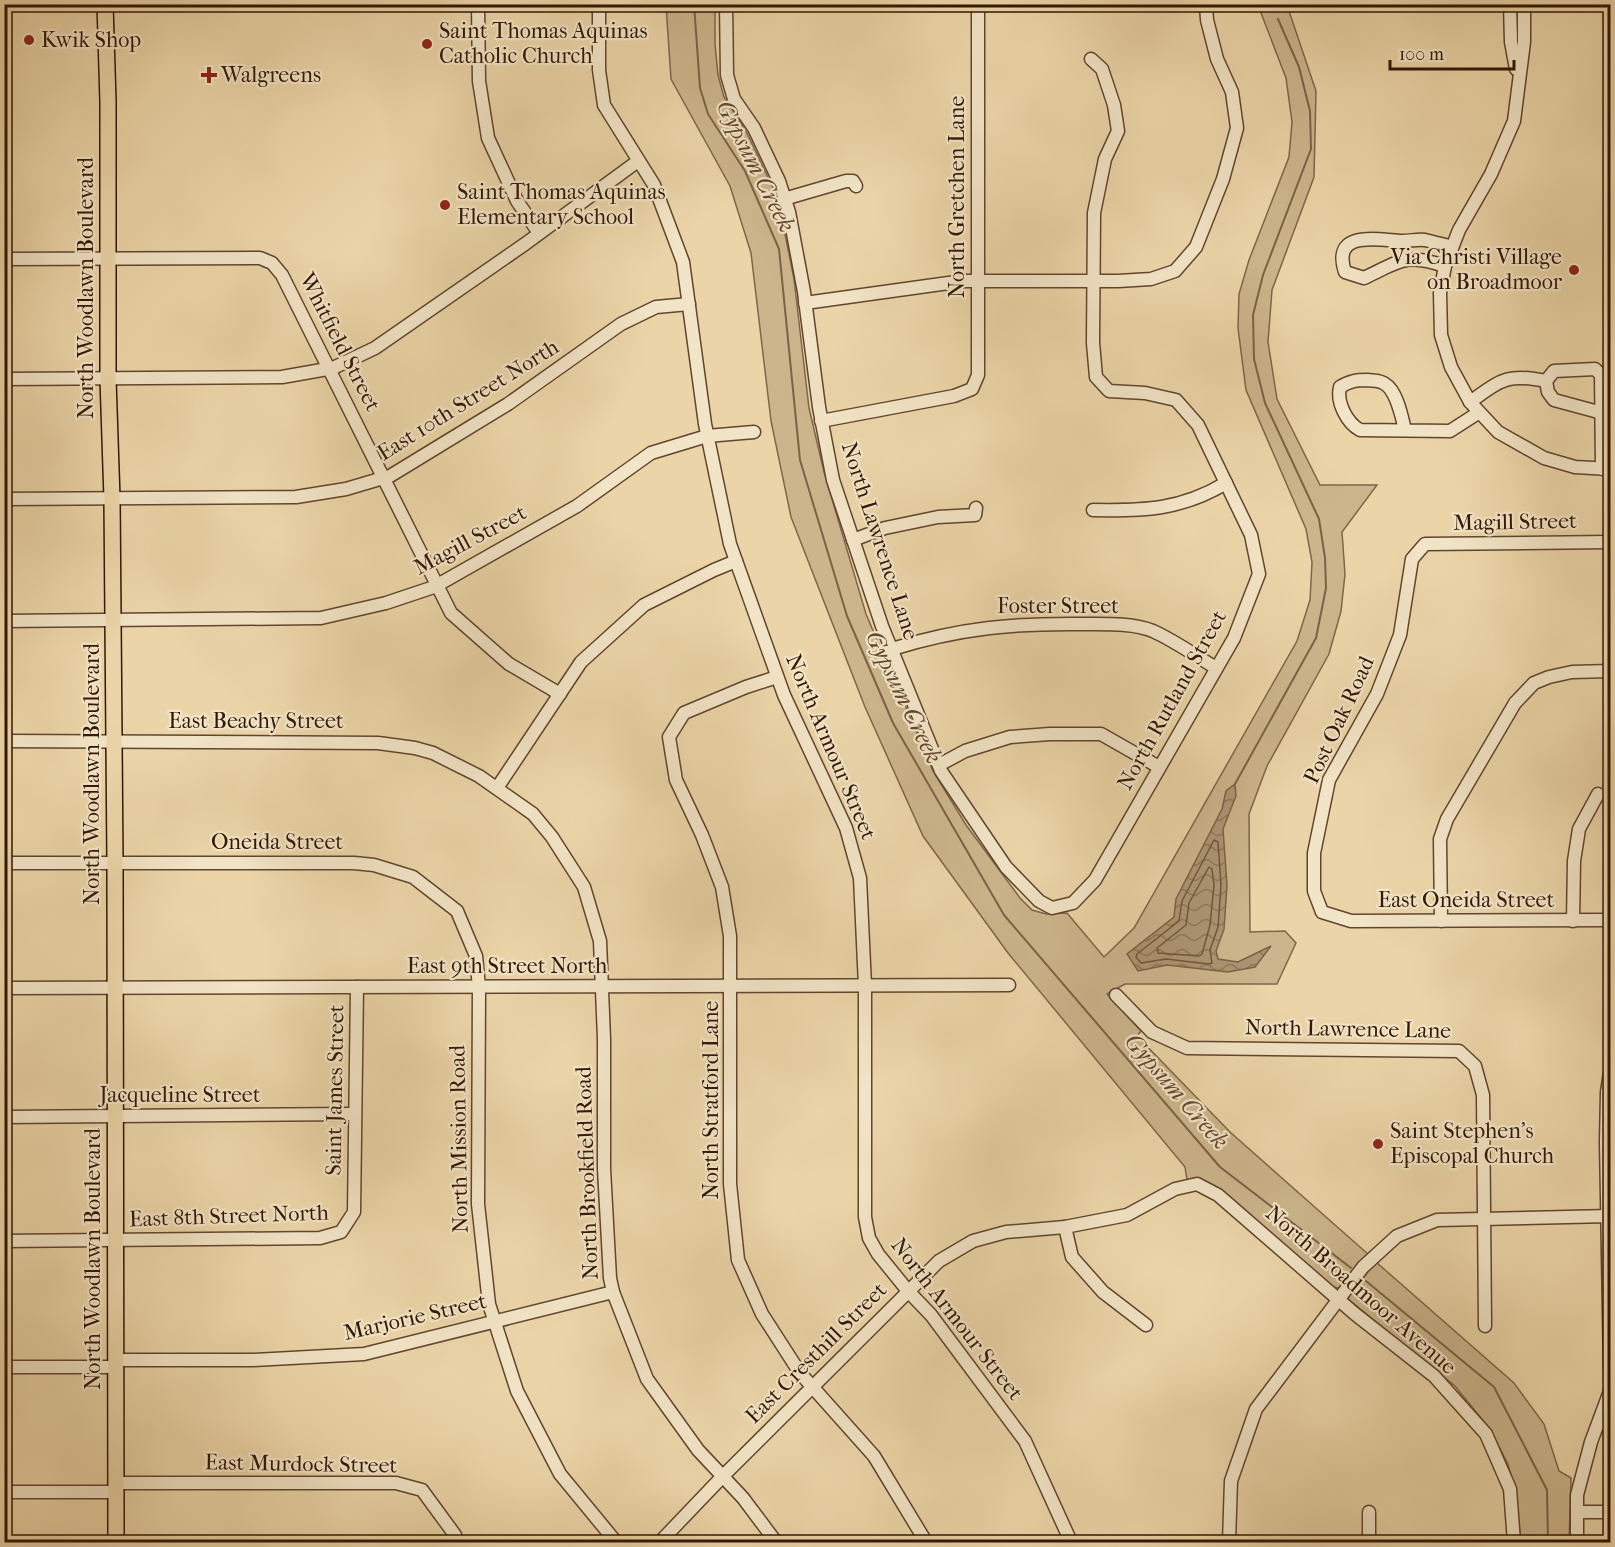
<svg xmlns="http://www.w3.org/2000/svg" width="1615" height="1547" font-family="'IM FELL French Canon',serif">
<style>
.green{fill:#ccb58c;stroke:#7f6648;stroke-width:1.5}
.water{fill:url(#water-waves);stroke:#7b6246;stroke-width:1.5}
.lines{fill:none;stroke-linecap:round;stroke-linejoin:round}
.shore{stroke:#6f563b;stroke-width:1.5}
.stream{stroke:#7b6246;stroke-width:2}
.minor-casing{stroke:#60462e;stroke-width:15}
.major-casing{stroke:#321705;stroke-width:18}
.minor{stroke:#f2e4c6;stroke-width:12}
.major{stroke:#ebd5a8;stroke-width:15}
.poi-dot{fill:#8f2418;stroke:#f2e4c6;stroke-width:2}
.labels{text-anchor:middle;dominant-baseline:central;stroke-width:4.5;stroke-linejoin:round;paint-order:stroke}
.poi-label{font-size:22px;fill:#321705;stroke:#f2e4c6;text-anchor:start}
.street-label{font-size:22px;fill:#321705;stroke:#f2e4c6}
.water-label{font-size:24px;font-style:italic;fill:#634930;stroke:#f2e4c6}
</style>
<defs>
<pattern id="water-waves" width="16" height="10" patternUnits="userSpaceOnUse" patternTransform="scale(1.5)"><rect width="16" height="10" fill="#ac9471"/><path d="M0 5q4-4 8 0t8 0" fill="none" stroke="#8d785b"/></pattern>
</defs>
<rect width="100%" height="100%" fill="#ebd5a8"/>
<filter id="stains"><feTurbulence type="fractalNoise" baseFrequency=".00333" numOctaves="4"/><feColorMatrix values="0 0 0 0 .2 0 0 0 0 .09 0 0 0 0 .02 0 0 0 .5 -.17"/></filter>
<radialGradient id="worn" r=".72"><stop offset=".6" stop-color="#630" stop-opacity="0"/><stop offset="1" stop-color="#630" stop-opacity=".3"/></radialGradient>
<g class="green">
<path d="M666,5h49v39l3,31 6,22 22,34 28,59 8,29 12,60 15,129 15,64 42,142 67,157 33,54 54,73 12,12 14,4 21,-1 37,44 30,-29 163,-287 13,-41 2,-38 -6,-33 -60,-139 -8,-62 1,-34 10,-34 40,-103 3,-35 -6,-44 -28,-73h29l29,86 -2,86 -42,113 -4,52 9,57 43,86h57l-35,47 3,42 -4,37 -12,43 -62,112 -18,48 1,118 35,-1 11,12 -19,41h-152l-18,10 34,37 -4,5 93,96 139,123 -24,28 -6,5 -9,-1 -125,-104 -18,-3 -2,-13 -177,-214 -85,-117 -58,-129 -74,-190 -20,-96 -20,-168 -21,-67 -59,-107z"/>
<path d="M1376,1262l138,121 30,41 15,47 12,7 -2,64h-48l-6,-52 -7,-26 -19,-36 -34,-42 -107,-87 2,-5z"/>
</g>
<path class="water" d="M1235,784l1,12 -13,33 4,56 -3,44 -8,22 2,8 20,3 33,-16 -16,21 -27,5 -61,-7 -29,6 -11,-17 47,-37 2,-18 46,-90 4,-18z"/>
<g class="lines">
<g class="shore">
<path d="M1214,840l4,2 3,43 -3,42 -8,23 2,13 -3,1 -43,-5 -25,4 -5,-6 1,-3 42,-33 3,-20z"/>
<path d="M1209,867l3,2 2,16 -4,40 -8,29 -3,2 -41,-3 -1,-5 29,-23 3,-22z"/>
</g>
<g class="stream">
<path d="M694,4l6,84 8,26 37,57 34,78 21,211 47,156 46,107 111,192 216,252 131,101"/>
<path d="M1235,784l81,-146 10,-50 -1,-30 -6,-39 -54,-116 -11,-44 -1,-44 10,-40 48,-126 -1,-38 -11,-44 -21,-48"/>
<path d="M1366,1281l128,106 53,103 1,52"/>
</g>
<defs>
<g id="minor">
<path d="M478,4l1,77 9,57 29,63 22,32"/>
<path d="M599,4v66l5,35 50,80 29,77 22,162 25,120 54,151 62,133 14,50 5,108v231l4,21 9,16 30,37 23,24 94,126 46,101"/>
<path d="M726,4l1,71 7,24 20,29 25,53 10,31 15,80 15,115 14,73 49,146 59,145 65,96 33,34 13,7 21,-5 22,-23 139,-242 25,-64 -8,-39 -53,-110 -22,-25 -31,-7 -36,-2 -13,-14 -3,-34 1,-130 11,-54 13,-28 -4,-26 -12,-36 -11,-10"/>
<path d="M1510,4l1,38 5,27"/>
<path d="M1524,4v38l-10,79 -23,53 -32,56 -14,36 -5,27 1,42 10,32 19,35 28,30 46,26 31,9 35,2"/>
<path d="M784,199l62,-18h7l3,5"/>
<path d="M4,259l256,-1 12,5 10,12 169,338 58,51 51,30"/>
<path d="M1445,266c-40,-13 -45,-5 -81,12l-19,-6c-14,-43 34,-32 57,-31 8,0 16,-2 23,-1 9,2 19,5 27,7"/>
<path d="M805,303l158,-22h155l33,-2 24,-8 21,-24 27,-68 14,-51 -5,-36 -15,-33 -10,-39 -1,-16"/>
<path d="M4,379l278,-2 51,-9 42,-20 150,-104 113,-83"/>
<path d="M1470,402c31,-22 37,-29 76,-21"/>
<path d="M1602,413l-48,-13 -6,-8 -2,-11 8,-10 41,-2 6,6 1,94"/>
<path d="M821,421l133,-25 18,-7 6,-14v-371"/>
<path d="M1405,430c-3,-12 -8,-39 -20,-46 -5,-4 -12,-3 -18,-4 -11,0 -17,1 -27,7 -4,15 7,36 20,43l90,1 28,-18"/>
<path d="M4,499l292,-2 50,-8 44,-13 118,-72 113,-80 35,-17 33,-3"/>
<path d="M1093,510c51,1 88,0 133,-27"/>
<path d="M853,540l32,-12 53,-11 37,-2 1,-7"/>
<path d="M1610,542l-185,2 -13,15 -12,76 -23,59 -48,86 -15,73v38l8,21 29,9 259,-1"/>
<path d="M4,621l317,-3 65,-15 48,-16 143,-81 74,-53 56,-17 47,-4"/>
<path d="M892,649c68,-21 122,-26 193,-25 22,0 48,-1 68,7 22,10 43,25 63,37"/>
<path d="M777,677l-31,10 -62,26 -15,24 7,43 26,55 20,52 8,49v248l8,76 24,54 38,59 74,83 52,86"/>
<path d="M4,741l374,2 37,5 18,5 46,23 54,38 19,23 32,50 16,54 4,98v130l6,109 3,14 34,87 51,71 45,48 33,44"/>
<path d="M939,765l26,-14 45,-14 40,-3h51l58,33"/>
<path d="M497,788l84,-126 63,-57 70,-35 22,-9"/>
<path d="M4,863h350l20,2 39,12 44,34 19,45 3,31 -1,217 11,100 28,87 43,83 56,68"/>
<path d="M1441,921l-1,-82 7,-20 68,-116 19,-20 15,-6 23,-5 38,-1"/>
<path d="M1573,921l1,-60 5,-32 19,-35"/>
<path d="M4,988l1005,-3"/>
<path d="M1116,995l36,37 35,16 272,3 16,15 8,29 2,231"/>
<path d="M1610,1073l-3,19 -1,50 4,226"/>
<path d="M4,1117l351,-3"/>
<path d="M1065,1227l7,30 31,35 43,33"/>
<path d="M4,1241l316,-3 21,-6 13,-20 3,-225"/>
<path d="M115,1360h137l112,-6 249,-62"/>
<path d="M4,1367h111"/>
<path d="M115,1483h281l26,7 33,45 2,7"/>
<path d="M4,1492h112"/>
<path d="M1369,1512v30"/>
<path d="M1577,1512h33"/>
<path d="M660,1542l63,-66 216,-215 34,-20 33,-9 59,-5 62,-12 48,-26 22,-5 21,11 137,119 79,62 52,58 24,55 4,53"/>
<path d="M1229,1542l2,-61 25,-72 107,-142 34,-31 40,-16 173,-4"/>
<path d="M1577,1542v-47l14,-53 19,-51"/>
</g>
<path id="major" d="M105,4l3,98v277l4,120 3,364 1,679"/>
</defs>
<use href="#minor" class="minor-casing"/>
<use href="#major" class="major-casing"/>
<use href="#minor" class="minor"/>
<use href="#major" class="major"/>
</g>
<g class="poi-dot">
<circle cx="29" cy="40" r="6"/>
<circle cx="427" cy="44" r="6"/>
<path d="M206 66h6v6h6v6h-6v6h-6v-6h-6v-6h6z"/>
<circle cx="445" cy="205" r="6"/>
<circle cx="1574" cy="270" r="6"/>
<circle cx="1378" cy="1144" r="6"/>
</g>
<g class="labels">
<g class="poi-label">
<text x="439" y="31">Saint Thomas Aquinas<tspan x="439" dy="25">Catholic Church</tspan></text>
<text x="41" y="40">Kwik Shop</text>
<text x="221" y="75">Walgreens</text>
<text x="457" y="192">Saint Thomas Aquinas<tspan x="457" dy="25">Elementary School</tspan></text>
<text x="1562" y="257" text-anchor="end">Via Christi Village<tspan x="1562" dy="25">on Broadmoor</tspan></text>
<text x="1390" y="1131">Saint Stephen's<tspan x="1390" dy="25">Episcopal Church</tspan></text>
</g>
<g class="street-label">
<text transform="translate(957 197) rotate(-90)">North Gretchen Lane</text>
<text transform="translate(86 288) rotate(-90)">North Woodlawn Boulevard</text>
<text transform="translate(340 342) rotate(63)">Whitfield Street</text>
<text transform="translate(468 400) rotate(-32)">East 10th Street North</text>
<text transform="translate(1515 522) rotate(-1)">Magill Street</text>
<text transform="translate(470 540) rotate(-28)">Magill Street</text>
<text transform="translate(880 541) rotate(72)">North Lawrence Lane</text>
<text x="1058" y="606">Foster Street</text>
<text transform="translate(1172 700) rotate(-61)">North Rutland Street</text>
<text transform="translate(1339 720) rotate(-65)">Post Oak Road</text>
<text x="256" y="721">East Beachy Street</text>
<text transform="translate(831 747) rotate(67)">North Armour Street</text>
<text transform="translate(92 774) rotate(-90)">North Woodlawn Boulevard</text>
<text x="277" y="842">Oneida Street</text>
<text x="1466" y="900">East Oneida Street</text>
<text x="507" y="966">East 9th Street North</text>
<text transform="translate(1348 1029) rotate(1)">North Lawrence Lane</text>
<text transform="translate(335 1090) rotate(-89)">Saint James Street</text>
<text x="180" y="1095">Jacqueline Street</text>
<text transform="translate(711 1100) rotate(-90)">North Stratford Lane</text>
<text transform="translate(459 1139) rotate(-91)">North Mission Road</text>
<text transform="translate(587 1173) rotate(-92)">North Brookfield Road</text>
<text transform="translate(229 1216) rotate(-2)">East 8th Street North</text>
<text transform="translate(93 1259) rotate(-90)">North Woodlawn Boulevard</text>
<text transform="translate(1361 1290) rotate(41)">North Broadmoor Avenue</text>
<text transform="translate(415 1317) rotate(-13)">Marjorie Street</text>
<text transform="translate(957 1319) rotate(52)">North Armour Street</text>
<text transform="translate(816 1353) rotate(-45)">East Cresthill Street</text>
<text transform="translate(301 1464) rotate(1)">East Murdock Street</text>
</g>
<g class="water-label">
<text transform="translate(756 166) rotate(63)">Gypsum Creek</text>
<text transform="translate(904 697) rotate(64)">Gypsum Creek</text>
<text transform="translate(1177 1091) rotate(49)">Gypsum Creek</text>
</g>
</g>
<rect width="1615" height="1547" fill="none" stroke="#ebd5a8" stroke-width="24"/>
<rect x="6" y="6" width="1603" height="1535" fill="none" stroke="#321705" stroke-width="3"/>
<rect x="12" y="12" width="1591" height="1523" fill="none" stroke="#321705" stroke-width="1.5"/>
<path d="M1390 60v9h124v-9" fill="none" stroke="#321705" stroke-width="3"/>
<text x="1399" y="60" font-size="18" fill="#321705" stroke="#f2e4c6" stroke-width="4.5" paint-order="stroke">100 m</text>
<rect width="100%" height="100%" filter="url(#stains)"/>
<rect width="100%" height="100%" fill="url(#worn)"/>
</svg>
